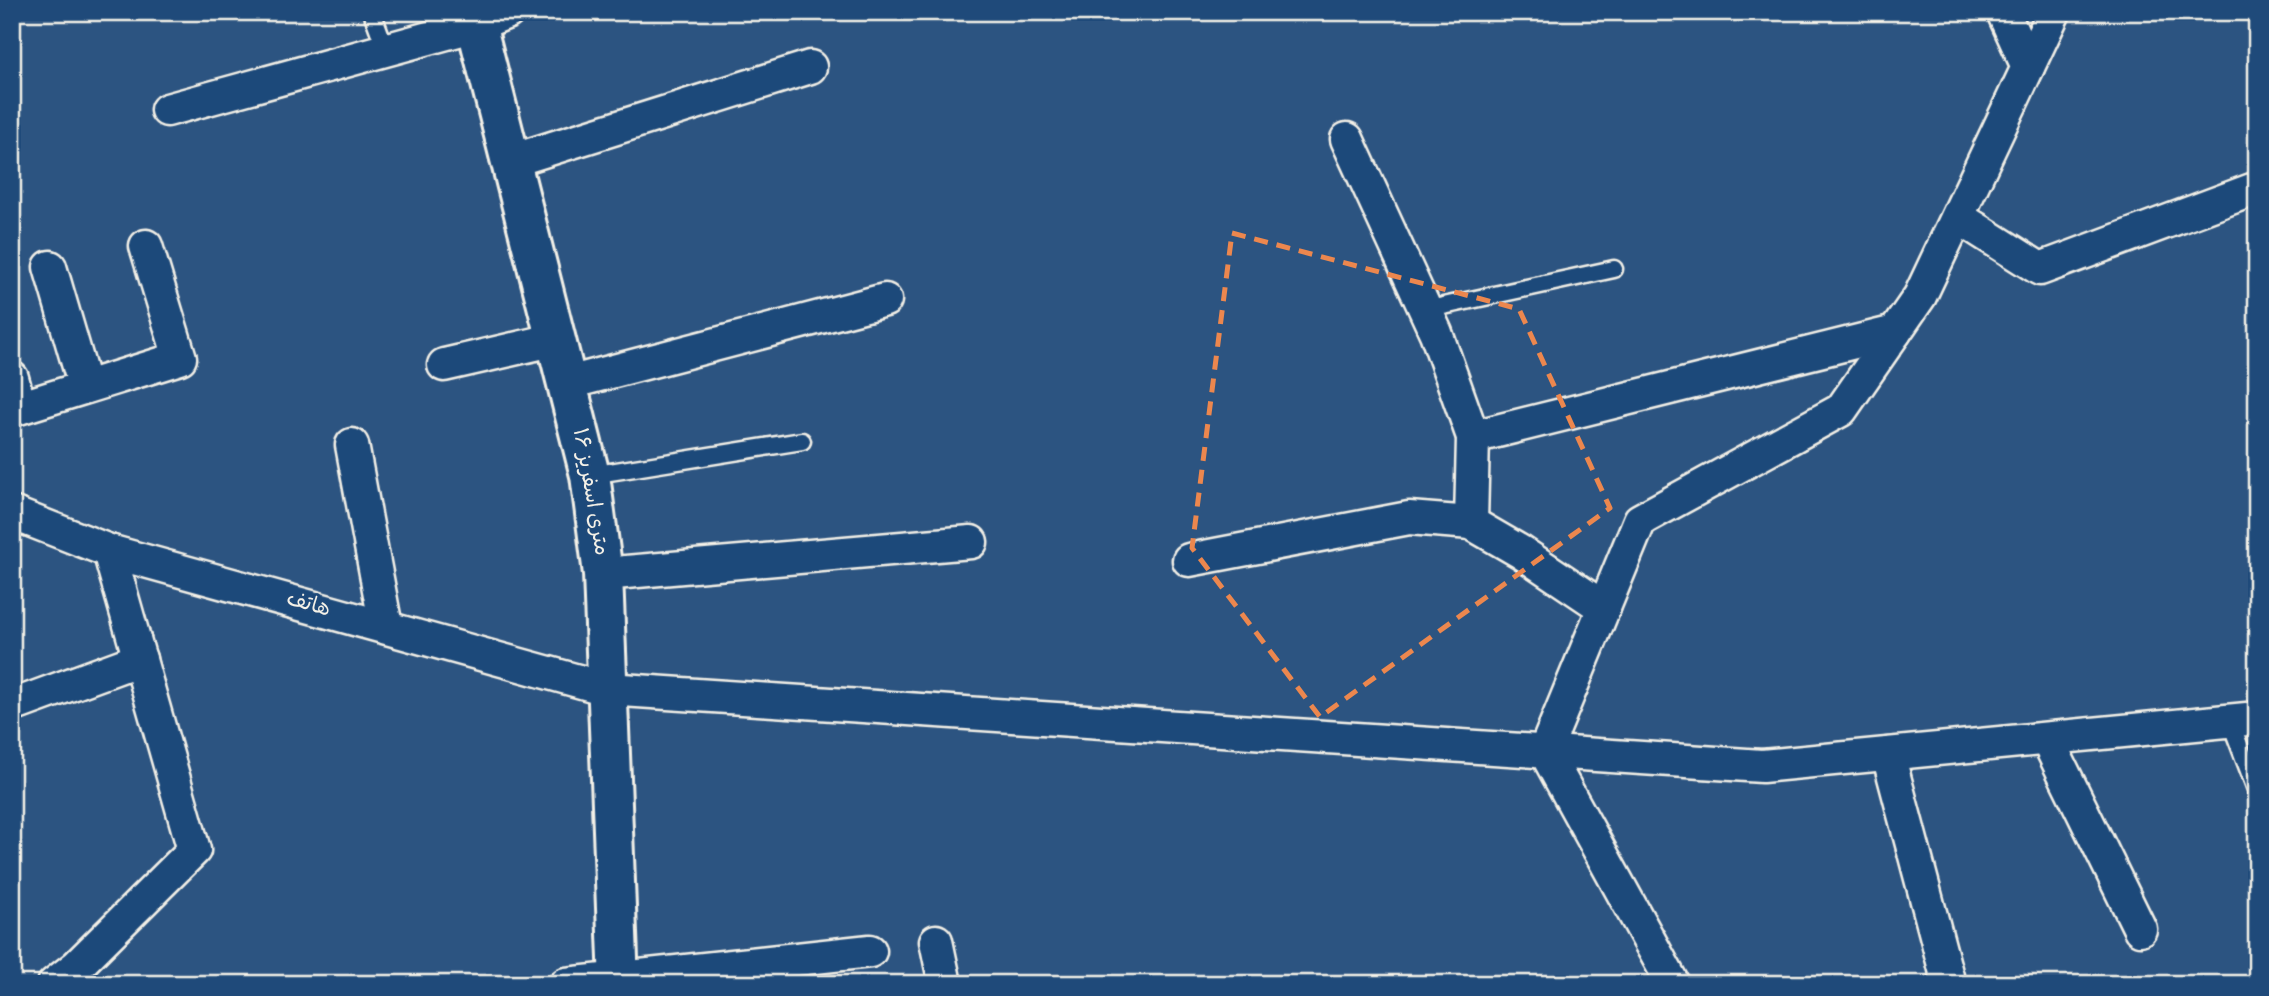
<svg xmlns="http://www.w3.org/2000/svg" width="2269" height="996" font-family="Dekko,'Playpen Sans Arabic',sans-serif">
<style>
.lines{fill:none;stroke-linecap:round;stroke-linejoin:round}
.service-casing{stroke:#f4f1e8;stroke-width:21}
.minor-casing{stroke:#f4f1e8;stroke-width:37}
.tertiary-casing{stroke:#f4f1e8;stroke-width:44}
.service{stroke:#1f4a7a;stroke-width:16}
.minor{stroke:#1f4a7a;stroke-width:32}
.tertiary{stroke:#1f4a7a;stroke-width:38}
.marked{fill:none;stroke:#ec874e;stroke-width:5;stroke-dasharray:14 9;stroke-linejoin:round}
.labels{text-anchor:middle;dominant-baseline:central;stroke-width:5;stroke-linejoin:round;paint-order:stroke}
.street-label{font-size:21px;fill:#f4f1e8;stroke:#1f4a7a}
</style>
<rect width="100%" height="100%" fill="#2c5481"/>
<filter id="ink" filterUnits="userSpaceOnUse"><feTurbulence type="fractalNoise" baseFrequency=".0143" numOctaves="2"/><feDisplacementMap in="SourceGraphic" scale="14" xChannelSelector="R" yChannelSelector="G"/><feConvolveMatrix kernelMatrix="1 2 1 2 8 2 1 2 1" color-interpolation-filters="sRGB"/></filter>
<g filter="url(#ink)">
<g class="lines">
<defs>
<g id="service">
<path d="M372,12l14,38"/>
<path d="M1425,310l189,-41"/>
<path d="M591,475l211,-34"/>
<path d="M2230,721l27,71"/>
</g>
<g id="minor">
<path d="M2003,12l25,55"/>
<path d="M167,110l309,-85 32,-13"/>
<path d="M1347,139l89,194 37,104 -2,86"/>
<path d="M511,161l299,-94"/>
<path d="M1958,217l82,52 217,-81"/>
<path d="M50,267l35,120"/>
<path d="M444,365l113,-26"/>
<path d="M12,378l8,29"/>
<path d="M568,383l317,-83"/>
<path d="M12,410l168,-52 -34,-112"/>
<path d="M1473,437l422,-105"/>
<path d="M352,445l34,182"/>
<path d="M12,513l97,38 498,138 1155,77 495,-48"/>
<path d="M1189,560l220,-42 62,5 50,29 83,56"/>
<path d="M603,574l368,-32"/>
<path d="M12,706l128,-47"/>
<path d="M2047,739l93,190"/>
<path d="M1888,754l61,230"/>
<path d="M936,941l9,43"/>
<path d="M54,984l23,-18 117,-116 -85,-299"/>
<path d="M566,984l304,-33"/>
<path d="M1673,984l-128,-233 95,-231 201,-110 79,-114 134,-284"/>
</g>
<path id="tertiary" d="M473,12l117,463 13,99 16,410"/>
</defs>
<use href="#service" class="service-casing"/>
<use href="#minor" class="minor-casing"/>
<use href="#tertiary" class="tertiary-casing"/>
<use href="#service" class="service"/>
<use href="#minor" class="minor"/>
<use href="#tertiary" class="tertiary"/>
</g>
</g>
<path class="marked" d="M1232,233l287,76 91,199 -290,209 -128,-169z"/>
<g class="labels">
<g class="street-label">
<text transform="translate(589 492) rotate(80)">۱۶ متری اسفریز</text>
<text transform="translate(308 606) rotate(15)">هاتف</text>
</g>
</g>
<rect width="2269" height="996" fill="none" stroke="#1f4a7a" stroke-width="42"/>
<rect x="21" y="21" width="2227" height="954" fill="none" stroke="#f4f1e8" stroke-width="2.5" filter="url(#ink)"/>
</svg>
